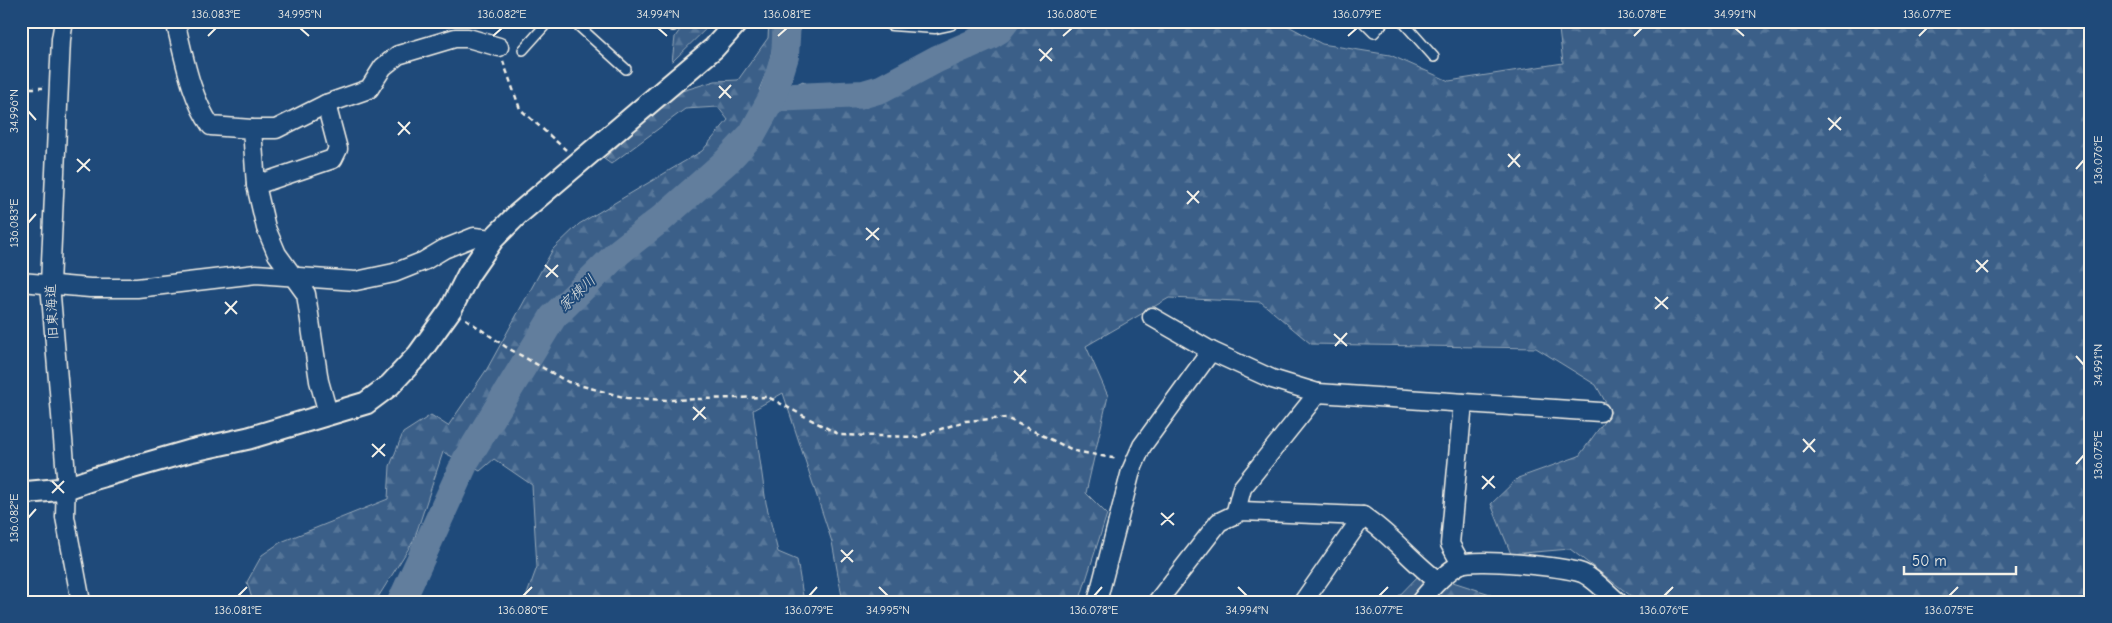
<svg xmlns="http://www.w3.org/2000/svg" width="2112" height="623" font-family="'Comic Neue','Klee One',sans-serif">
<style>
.forest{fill:url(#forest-firs);stroke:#97a8b8}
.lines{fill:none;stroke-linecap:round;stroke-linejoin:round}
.river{stroke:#627e9d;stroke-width:28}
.service-casing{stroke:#f4f1e8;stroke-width:12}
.minor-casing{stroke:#f4f1e8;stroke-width:21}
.tertiary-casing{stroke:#f4f1e8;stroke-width:25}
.path{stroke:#f4f1e8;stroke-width:2.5;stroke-dasharray:5 4;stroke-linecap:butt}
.service{stroke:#1f4a7a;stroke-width:9}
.minor{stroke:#1f4a7a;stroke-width:18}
.tertiary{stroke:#1f4a7a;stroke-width:21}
.ticks{fill:none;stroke:#f4f1e8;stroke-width:2}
.labels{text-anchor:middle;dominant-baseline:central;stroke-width:4;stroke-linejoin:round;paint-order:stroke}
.street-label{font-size:14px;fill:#f4f1e8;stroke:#1f4a7a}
.water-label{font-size:15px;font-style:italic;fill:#dee0dd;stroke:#1f4a7a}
.neatline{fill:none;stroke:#f4f1e8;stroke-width:2}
.ticks-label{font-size:12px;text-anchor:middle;fill:#f4f1e8}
</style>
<defs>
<pattern id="forest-firs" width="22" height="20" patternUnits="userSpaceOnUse" patternTransform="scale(1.25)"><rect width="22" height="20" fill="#3a5f88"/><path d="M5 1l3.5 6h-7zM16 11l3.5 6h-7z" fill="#577699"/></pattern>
</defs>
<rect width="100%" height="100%" fill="#1f4a7a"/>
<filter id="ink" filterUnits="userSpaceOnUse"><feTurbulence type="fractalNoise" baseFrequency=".02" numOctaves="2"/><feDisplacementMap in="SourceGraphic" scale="10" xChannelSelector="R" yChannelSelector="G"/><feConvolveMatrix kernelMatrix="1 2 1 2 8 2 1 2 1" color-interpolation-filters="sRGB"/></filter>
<g filter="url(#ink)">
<g class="forest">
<path d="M686,21h28l-42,41 3,-25z"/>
<path d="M769,21h3l5,7 -9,40 -9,22 11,7 33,-16 34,25 46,-15 118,-70h278l43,23 68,11 59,26 114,-18 -5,-42h533v581h-424l-36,-6 -61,-47 -59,5 -20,-50 27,-26 61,-22 32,-44 -15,-27 -60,-37 -225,-4 -50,-42 -92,-4 -83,48 22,50 -22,97 21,21 -28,88h-236l-11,-60 -49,-149 -30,17 13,93 12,49 19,8 7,42h-273l-6,-2 12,-33 -5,-82 -38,-26 -14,12 -37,-19 -29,88 -39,62h-122l-6,-20 15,-27 19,-13 107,-43 2,-33 13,-33 28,-18 17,11 39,-57 66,-120 26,-25 123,-73 26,-31 -10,-13 -33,2 -74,55 -7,-5 68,-65 43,-13 23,-1 30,-42z"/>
<path d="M1422,572l68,22 2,8h-99z"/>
</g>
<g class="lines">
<g class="river">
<path d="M772,98l92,-4 17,-5 56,-30 52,-23 10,-6 7,-9"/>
<path d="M401,602l65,-142 87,-143 66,-65 42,-33 66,-58 25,-27 20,-36 13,-42 2,-35"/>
</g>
<defs>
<g id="service">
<path d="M573,21l53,48"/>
<path d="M668,21l5,5"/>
<path d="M1362,21l12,12 11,-12"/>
<path d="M1402,21l32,36"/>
<path d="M523,50l26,-29"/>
</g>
<g id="minor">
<path d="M64,21l-3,18 -11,245 16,191 -1,42 16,85"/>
<path d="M175,21c9,35 15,75 36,105l41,3 4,56 10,43 11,26 29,40 13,87 9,32"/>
<path d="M892,21l43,3 14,-3"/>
<path d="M252,129h24l50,-25 43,-15 14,-22 15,-12 57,-17h13l31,9"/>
<path d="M256,185l77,-26 5,-10 -12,-45"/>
<path d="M21,282l69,6h47l119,-14 100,7 38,-8 30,-12 20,-12 30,-12 19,2"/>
<path d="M1152,317l59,34 61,28 46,14 282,19"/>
<path d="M1235,515l7,-27 76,-95"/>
<path d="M1461,564l-11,-20 13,-141"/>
<path d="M1097,602l34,-131 11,-25 69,-95"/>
<path d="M1157,602l62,-80 23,-11 121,5c28,18 48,45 75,65"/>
<path d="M1303,602l60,-86"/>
<path d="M1420,602c11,-14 23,-28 39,-37 14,-8 105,2 123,8 12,5 25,20 36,29"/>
</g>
<path id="tertiary" d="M21,493l43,-4 32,-11 94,-27 59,-13 117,-35 24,-18 28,-30 33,-46 17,-34 25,-36 24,-24 197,-167 24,-27"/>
</defs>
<use href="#service" class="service-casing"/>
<use href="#minor" class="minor-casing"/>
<use href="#tertiary" class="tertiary-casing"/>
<g class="path">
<path d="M493,21l2,8"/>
<path d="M503,61l17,48 46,41"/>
<path d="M21,88h22"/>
<path d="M466,319l40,28 62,35 59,16 41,2 100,-3 72,38 77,2 48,-16 41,-3 69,33 43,8"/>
</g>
<use href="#service" class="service"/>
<use href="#minor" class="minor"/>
<use href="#tertiary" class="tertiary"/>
</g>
</g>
<path class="ticks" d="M300,28l9,8M658,28l9,8M1735,28l9,8M208,36l8,-8M493,36l9,-8M778,36l9,-8M1063,36l9,-8M1348,36l9,-8M1634,36l8,-8M1919,36l8,-8M1039,49l13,12M1040,61l12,-13M719,86l12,12M719,98l12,-13M28,111l8,9M1828,118l13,12M398,122l12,12M1829,130l12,-13M398,135l12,-13M1508,154l12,13M77,159l13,12M1508,167l12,-13M2076,169l8,-9M77,172l13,-13M1187,191l12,12M1187,204l12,-13M28,223l8,-9M866,228l13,12M866,240l13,-12M1976,260l12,12M545,265l13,12M1976,272l12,-12M546,277l12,-12M1655,297l13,12M225,302l12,12M1655,309l13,-12M225,314l12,-13M1334,334l13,12M1335,346l12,-13M2076,356l8,9M1014,371l12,12M1014,383l12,-13M693,407l13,12M693,420l12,-13M1803,439l12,13M372,444l13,12M1803,452l12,-13M372,457l13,-13M2076,464l8,-9M1482,476l13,12M52,481l12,12M1482,489l12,-13M52,493l12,-12M1161,513l13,12M28,518l8,-9M1161,525l13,-12M841,550l12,12M841,562l12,-12M879,587l9,9M1238,587l9,9M238,596l9,-9M523,596l9,-9M809,596l8,-9M1094,596l8,-9M1379,596l9,-9M1664,596l9,-9M1949,596l9,-9"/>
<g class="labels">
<g class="street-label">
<text transform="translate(52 312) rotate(-93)">旧東海道</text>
</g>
<g class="water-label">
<text transform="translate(577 293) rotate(-44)">家棟川</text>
</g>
</g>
<rect width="2112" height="623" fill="none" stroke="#1f4a7a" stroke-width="55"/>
<path d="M1904 566v8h112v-8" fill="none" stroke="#f4f1e8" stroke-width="2.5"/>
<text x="1912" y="566" font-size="15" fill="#f4f1e8" stroke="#1f4a7a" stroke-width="4" paint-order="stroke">50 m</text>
<rect x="28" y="28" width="2056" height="568" class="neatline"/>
<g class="ticks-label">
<text x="216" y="18">136.083°E</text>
<text x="300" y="18">34.995°N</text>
<text x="502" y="18">136.082°E</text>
<text x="658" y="18">34.994°N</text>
<text x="787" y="18">136.081°E</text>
<text x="1072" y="18">136.080°E</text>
<text x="1357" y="18">136.079°E</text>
<text x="1642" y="18">136.078°E</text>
<text x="1735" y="18">34.991°N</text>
<text x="1927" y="18">136.077°E</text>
<text transform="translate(14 111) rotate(-90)" y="4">34.996°N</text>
<text transform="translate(2098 160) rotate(-90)" y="4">136.076°E</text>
<text transform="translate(14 223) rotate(-90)" y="4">136.083°E</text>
<text transform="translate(2098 365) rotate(-90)" y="4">34.991°N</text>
<text transform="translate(2098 455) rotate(-90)" y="4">136.075°E</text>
<text transform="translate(14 518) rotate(-90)" y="4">136.082°E</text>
<text x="238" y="614">136.081°E</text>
<text x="523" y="614">136.080°E</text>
<text x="809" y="614">136.079°E</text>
<text x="888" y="614">34.995°N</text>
<text x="1094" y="614">136.078°E</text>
<text x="1247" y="614">34.994°N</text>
<text x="1379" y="614">136.077°E</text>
<text x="1664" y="614">136.076°E</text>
<text x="1949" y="614">136.075°E</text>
</g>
</svg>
